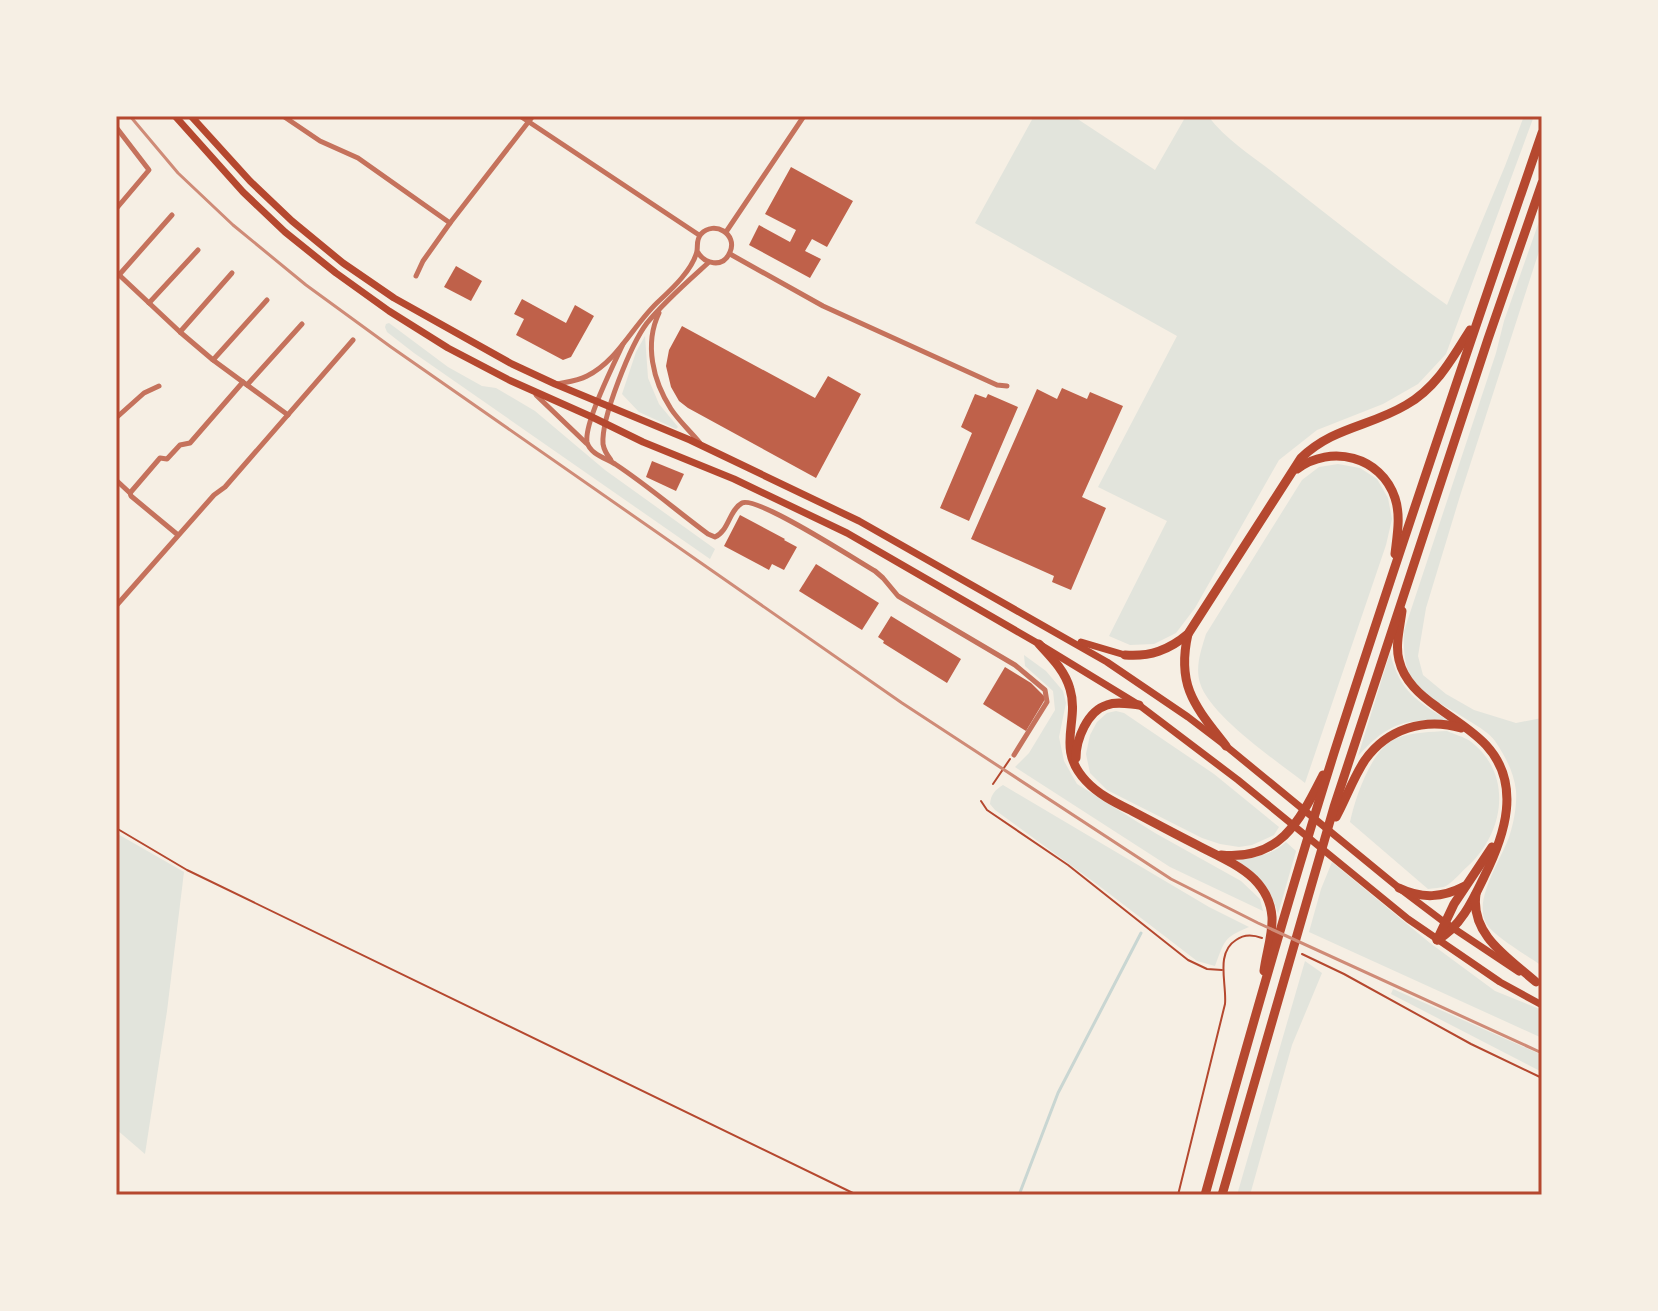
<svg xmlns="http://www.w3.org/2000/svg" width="1658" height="1311" font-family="Arial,sans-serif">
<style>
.green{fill:#e2e4dc}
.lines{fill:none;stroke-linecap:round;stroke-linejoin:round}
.stream{stroke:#c9d6d2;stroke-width:3}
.building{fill:#bf614a}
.path{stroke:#b5482f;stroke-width:2}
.minor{stroke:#c5725c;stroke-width:5}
.secondary{stroke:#b5482f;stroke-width:7}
.motorway{stroke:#b5482f;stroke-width:9}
.rail{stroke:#cf8b77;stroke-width:3}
.neatline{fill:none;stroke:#b5482f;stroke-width:3}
</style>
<rect width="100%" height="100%" fill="#f6efe4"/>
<g class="green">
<path d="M1034,116h39l82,54 31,-54h22c20,26 46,41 71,61 55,43 110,87 168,128l58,-139 19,-50h10l-88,238 -28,30 -35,20 -66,26 -38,30 -84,148 -19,25 -22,11 -24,1 -21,-9 58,-115 -69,-34 79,-151 -202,-113z"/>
<path d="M1542,213v29l-82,254 -34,112 -8,48 5,19 23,19 28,16 42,13 26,-5v248c-13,-9 -46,-29 -54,-40 -18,-24 15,-68 22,-92 4,-12 7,-30 6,-43 -2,-19 -11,-35 -21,-50 -6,-8 -16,-14 -24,-19 -45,-29 -70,-30 -67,-91l92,-278 8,-32z"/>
<path d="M389,323l59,44 34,19 14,2 39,23 70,59 110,79 -5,10 -296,-206 -27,-21 -2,-5 1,-3z"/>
<path d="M645,336l3,42 11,26 19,23 -2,2 -37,-17 -17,-18 14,-42z"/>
<path d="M1338,464l22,4 17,11 11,19 4,21 -6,26 -81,238c-27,-21 -95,-67 -105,-100 -5,-16 1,-33 6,-49l96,-154 17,-13z"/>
<path d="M1390,653c10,39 27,48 59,68 -44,-3 -61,2 -91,35z"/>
<path d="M1024,655l22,16 17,20 3,12 -7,34 5,24 13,23 78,49 86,48 19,18 3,12 -93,-44 -155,-100 14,-14 26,-43 -2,-19 -28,-25z"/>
<path d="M1116,711l8,2 90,61 65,53 -5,8 -22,10 -13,2 -19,-3 -18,-6 -95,-48 -17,-17 -4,-19 4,-19 7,-13 10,-9z"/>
<path d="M1447,731c7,3 17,6 23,10 43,32 35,90 -1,124 -7,6 -15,16 -23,21 -4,2 -13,2 -18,3l-78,-67c5,-24 22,-75 47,-84 16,-6 34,-6 50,-7z"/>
<path d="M1003,785l206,122 40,20c-26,11 -24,13 -34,39l-18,-5 -99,-76 -103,-75 -5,-6c1,-10 5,-14 13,-19z"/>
<path d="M116,833l68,39 -17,139 -22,143 -29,-25z"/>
<path d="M1286,842l10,9 -18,63c-9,-31 -20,-38 -46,-56 20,1 39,-2 54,-16z"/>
<path d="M1332,862l98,81 65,48 47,19v28l-233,-106 12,-43z"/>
<path d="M1305,961l17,12 -30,72 -42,150h-13z"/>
<path d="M1393,989l149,66v17l-151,-78z"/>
</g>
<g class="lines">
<path class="stream" d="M1019,1195l39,-102 83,-160"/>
</g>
<g class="building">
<path d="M791,167l62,34 -26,46 -15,-8 -7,12 16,8 -11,19 -61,-33 10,-20 31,17 6,-12 -31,-16z"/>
<path d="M456,266l26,15 -11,20 -27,-14z"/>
<path d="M522,299l44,24 9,-18 19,11 -23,41 -8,3 -47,-25 8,-16 -10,-5z"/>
<path d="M682,326l133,72 13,-22 33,18 -45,84 -128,-70 -9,-7 -8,-14 -5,-21 3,-16z"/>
<path d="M1062,388l25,11 3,-7 33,14 -41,91 24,11 -35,82 -19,-8 2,-6 -83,-37 66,-150 20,10z"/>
<path d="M975,394l11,4 2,-4 30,13 -49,114 -29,-13 32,-75 -11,-6z"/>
<path d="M652,461l32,13 -8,17 -30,-14z"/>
<path d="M740,515l45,24 -1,1 13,7 -13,23 -12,-6 -3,6 -45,-24z"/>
<path d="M816,564l63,39 -17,27 -63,-39z"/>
<path d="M891,616l70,43 -14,24 -64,-40 1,-2 -6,-4z"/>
<path d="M1005,667l26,16 13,13v5l-18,30 -43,-27z"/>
</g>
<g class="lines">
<g class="path">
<path d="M993,784l17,-25"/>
<path d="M981,801l6,9 81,55 120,95 19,9 15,1"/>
<path d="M116,828l71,42 670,325"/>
<path d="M1302,954l42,20 127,70 71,34"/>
<path d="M1178,1195l47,-191c2,-20 -10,-51 11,-64 8,-6 18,-5 26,-2"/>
</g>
<g class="minor">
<path d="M283,116l37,25 38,17 92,65"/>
<path d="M520,116l179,119"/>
<path d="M116,127l33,43 -33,39"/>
<path d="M726,232l78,-116"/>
<path d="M730,254l93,52 174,79 10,1"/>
<path d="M116,272l64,60 33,28 75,55"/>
<path d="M119,275l53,-60"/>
<path d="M416,276l7,-15 27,-38 83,-107"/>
<path d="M149,303l49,-53"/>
<path d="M659,313c-15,31 -6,68 12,96 8,12 20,23 29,34"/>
<path d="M180,332l52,-59"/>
<path d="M623,344c-9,20 -39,79 -36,98 3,12 18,16 28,22 32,21 62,47 93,70l7,3c14,-6 14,-27 27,-34 14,-8 114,57 133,68l8,7 15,18 117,69 30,25 2,12 -33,53"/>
<path d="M213,360l54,-60"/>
<path d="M557,384c10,-2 21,-3 30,-8 32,-16 47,-53 73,-76 13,-12 33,-31 37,-49 1,-7 -1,-11 4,-17 13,-14 37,0 29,18 -7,17 -26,12 -33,-1"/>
<path d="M247,385l55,-61"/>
<path d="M536,395l50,48"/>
<path d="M116,418l28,-25 15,-7"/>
<path d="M611,460c-4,-5 -7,-10 -8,-16 -2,-26 28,-100 44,-121 18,-22 40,-41 61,-60"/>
<path d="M116,480l14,13 1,3 47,39"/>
<path d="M130,493l30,-35 7,1 13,-14 10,-2 53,-61"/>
<path d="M116,606l98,-111 11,-8 128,-147"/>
</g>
<g class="secondary">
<path d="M175,116l68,76 42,40 51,41 53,38 59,37 61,32 83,37 51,25 91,37 113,54 192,111 100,61 99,75 170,139 92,63 42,23"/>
<path d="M191,116l59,65 42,40 51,42 51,35 118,66 43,20 135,56 169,81 248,141 81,55 38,29 173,142 45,34 75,50"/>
<path d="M1081,642l44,13"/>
</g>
<g class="motorway">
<path d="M1297,469c34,-25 84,-13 98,29 6,18 2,38 0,56"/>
<path d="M1402,611c-2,16 -7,34 -3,49 5,21 21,35 38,47 16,12 35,23 49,38 36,39 19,90 -2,132 -11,23 -24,51 -47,63"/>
<path d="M1188,634c-12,53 8,73 38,112"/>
<path d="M1039,644c13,14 26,27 31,45 10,33 -15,59 16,92 13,14 30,22 46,30 21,11 43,23 65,34 19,10 41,19 57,34 10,10 17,24 18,38 1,17 -6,37 -8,54"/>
<path d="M1125,655c25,2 44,-5 63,-21l113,-176c32,-31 68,-31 105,-53 30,-17 46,-46 64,-75"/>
<path d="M1076,758c0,-18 11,-47 31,-53 10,-4 21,-1 32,0"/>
<path d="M1336,817c10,-18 17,-39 29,-57 22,-31 60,-43 96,-32"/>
<path d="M1221,855c60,6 79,-35 102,-80"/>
<path d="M1399,888c23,11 43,10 66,-2"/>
<path d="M1476,894c-6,41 33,64 60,88"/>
<path d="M1437,940l17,-36 38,-57"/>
<path d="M1205,1195c41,-148 83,-296 129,-442 67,-208 137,-414 208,-620"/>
<path d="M1222,1195l112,-388 154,-468 54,-156"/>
</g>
<path class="rail" d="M130,116l48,57 55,52 73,60 85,62 511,356 269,176 87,44 284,130"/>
</g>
<rect width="1658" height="1311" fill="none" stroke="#f6efe4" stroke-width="236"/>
<rect x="118" y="118" width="1422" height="1075" class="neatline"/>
</svg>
